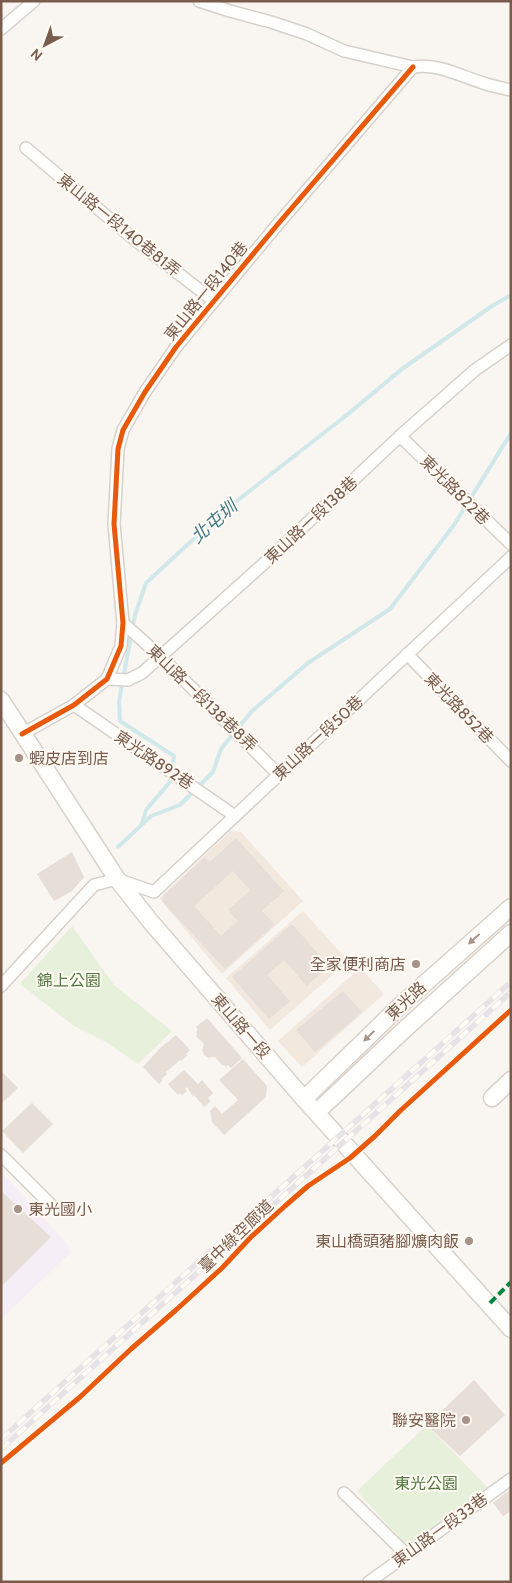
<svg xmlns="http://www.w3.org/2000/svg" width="512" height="1583" font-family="Cabin,'Noto Sans TC',sans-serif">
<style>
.residential{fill:#f2e8de}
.education{fill:#f6eef6}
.green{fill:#e7f0db}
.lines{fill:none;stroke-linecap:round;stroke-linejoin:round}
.stream{stroke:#d0e8ea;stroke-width:4}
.building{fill:#e6ded7;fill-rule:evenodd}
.street-casing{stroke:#d7d1cb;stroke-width:14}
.secondary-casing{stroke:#d9d2cb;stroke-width:19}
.street{stroke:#fefefd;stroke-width:11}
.secondary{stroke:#fefefd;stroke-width:16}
.rail-casing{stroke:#e6e3e7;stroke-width:5.5}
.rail{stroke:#fffaf3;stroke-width:4;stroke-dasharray:11;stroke-linecap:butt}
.quiet{stroke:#00873e;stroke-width:4;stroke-dasharray:8 4;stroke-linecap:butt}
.cycleway-casing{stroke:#fffaf3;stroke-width:8}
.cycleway{stroke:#e8590c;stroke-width:5}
.oneway{fill:#a8958b}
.poi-dot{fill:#a69286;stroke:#fffaf3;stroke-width:2}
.labels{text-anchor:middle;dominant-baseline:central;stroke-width:4;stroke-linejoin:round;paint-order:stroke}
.street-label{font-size:16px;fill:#7a5c4d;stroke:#fffaf3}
.poi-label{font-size:16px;fill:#7a5c4d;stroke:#fffaf3;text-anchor:end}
.park-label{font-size:16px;fill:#537a41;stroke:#fffaf3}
.water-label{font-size:18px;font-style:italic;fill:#437c86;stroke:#fffaf3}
</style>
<rect width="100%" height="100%" fill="#f9f5f0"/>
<g class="residential">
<path d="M230,831l11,1 62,69 -81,73 -58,-70 -4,-6z"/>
<path d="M303,911l45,50 -78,69 -44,-52z"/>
<path d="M360,968l24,26 -82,73 -24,-26z"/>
</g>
<path class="education" d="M1,1172l67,73 2,8 -69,66z"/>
<g class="green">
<path d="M72,926l42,59 58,46 -34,33 -32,-22 -32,-16 -54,-42z"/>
<path d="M427,1425l60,62 -78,61 -52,-57z"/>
</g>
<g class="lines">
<g class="stream">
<path d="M172,769l2,-13 -54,-35 -1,-20 16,-86 11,-32 78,-72 124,-97 54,-45 90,-63 19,-11"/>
<path d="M142,824l4,-14 24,-28 1,-6"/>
<path d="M118,847l33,-31 29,-11 33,-33 8,-23 31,-38 56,-48 82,-54 64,-84 57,-92"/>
</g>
</g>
<g class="building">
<path d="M236,838l48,53 -22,20 13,13 -50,45 -63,-68 2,-6 41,-38 5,5zM233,871l17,19 -22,20 10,11 -17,15 -27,-30z"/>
<path d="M72,852l12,25 -12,14 -18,10 -17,-27z"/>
<path d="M292,924l37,42 -22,20 -23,-26 -17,15 23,26 -21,18 -37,-42z"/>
<path d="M343,991l19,21 -47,40 -19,-22z"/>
<path d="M207,1018l35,40 -11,10 -3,-3 -2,2 -2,-2 -1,1 -8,-9h-4l-2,1 -5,-3 -2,-5 2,-6 -8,-8 1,-2 -1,-2 2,-2 -2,-3z"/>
<path d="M176,1035l14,15 -4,4 1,2 -6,5 -1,-1 -14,12 1,2 -6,5 2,1 -4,4 -16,-17 17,-19z"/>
<path d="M243,1059l24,27 -1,11 -42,38 -12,-13 -2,-11 5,-5 7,8 16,-14 -19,-20z"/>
<path d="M184,1070l14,14 4,-4 11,13 -5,5 3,3 -7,6 -10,-12 -1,2 -6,-10 -2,2 2,2 -5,4 -2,-2 -2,2 -10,-11z"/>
<path d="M1,1071l17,17 -17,16z"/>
<path d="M32,1103l21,21 -30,29 -21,-22z"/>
<path d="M1,1191l50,46 -50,50z"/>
<path d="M474,1380l31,35 -45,41 -33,-31z"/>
<path d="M511,1489v22l-8,5 -10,-13z"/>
</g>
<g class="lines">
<defs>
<g id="street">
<path d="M199,1l31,10 41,11 36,12 37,17 69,16c25,-4 47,9 70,16 9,3 19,5 28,7"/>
<path d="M1,29l33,-28"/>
<path d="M26,148l109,92 79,61"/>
<path d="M400,436l111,108"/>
<path d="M123,623l38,34 118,118"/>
<path d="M407,654l104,107"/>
<path d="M107,679l21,1 14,-7 127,-114 131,-123 75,-66 36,-25"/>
<path d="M74,705l161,111"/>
<path d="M22,734l52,-29 33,-26 14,-33 2,-23 -9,-99 4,-75 5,-19 22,-38 31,-45 38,-46 64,-77 135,-157"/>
<path d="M1,986l93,-101 23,-6 37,13 357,-335"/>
<path d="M1,1155l53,53"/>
<path d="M344,1493l62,61"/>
<path d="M369,1582l142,-103"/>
</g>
<g id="secondary">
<path d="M1,700l116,179 33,42 154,178 207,230"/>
<path d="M492,1098l19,-18"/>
<path d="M304,1099l100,-97 107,-95"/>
<path d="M317,1112l88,-83 106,-96"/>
</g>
</defs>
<use href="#street" class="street-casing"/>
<use href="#secondary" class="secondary-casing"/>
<use href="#street" class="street"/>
<use href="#secondary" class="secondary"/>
<defs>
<g id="rail">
<path d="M1,1439l510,-457"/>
<path d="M1,1449l510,-457"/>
</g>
</defs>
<use href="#rail" class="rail-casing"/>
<use href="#rail" class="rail"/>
<path class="quiet" d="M490,1303l21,-21"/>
<defs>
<g id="cycleway">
<path d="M22,734l52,-29 33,-26 14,-33 2,-23 -9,-99 4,-75 5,-19 22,-38 31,-45 38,-46 64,-77 135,-157"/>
<path d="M1,1463l79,-66 51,-48 45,-39 46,-42 29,-31 34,-31 23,-20 42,-28 25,-22 25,-25 111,-101"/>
</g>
</defs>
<use href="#cycleway" class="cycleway-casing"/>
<use href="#cycleway" class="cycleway"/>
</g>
<defs><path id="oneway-solid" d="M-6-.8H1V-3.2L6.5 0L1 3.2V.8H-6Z" transform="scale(1.25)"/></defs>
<g class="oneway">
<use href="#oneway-solid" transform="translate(474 939) rotate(138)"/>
<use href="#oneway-solid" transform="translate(369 1036) rotate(136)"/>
</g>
<g class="poi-dot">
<circle cx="19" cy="758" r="5"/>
<circle cx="416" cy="964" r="5"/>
<circle cx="18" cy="1209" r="5"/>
<circle cx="469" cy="1241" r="5"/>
<circle cx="466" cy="1420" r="5"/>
</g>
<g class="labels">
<g class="street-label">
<text transform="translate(119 225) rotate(39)">東山路一段140巷81弄</text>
<text transform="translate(206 291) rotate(-51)">東山路一段140巷</text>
<text transform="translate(455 490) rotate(45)">東光路822巷</text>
<text transform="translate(311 520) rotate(-43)">東山路一段138巷</text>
<text transform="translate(202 698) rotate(44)">東山路一段138巷8弄</text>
<text transform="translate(459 708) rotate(46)">東光路852巷</text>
<text transform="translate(318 738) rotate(-43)">東山路一段50巷</text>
<text transform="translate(154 760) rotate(34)">東光路892巷</text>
<text transform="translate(406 1001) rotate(-43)">東光路</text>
<text transform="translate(241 1026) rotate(49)">東山路一段</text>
<text transform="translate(236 1236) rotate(-44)">臺中綠空廊道</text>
<text transform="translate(440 1530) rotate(-36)">東山路一段33巷</text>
</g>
<g class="poi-label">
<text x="29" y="758" text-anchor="start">蝦皮店到店</text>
<text x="406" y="964">全家便利商店</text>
<text x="28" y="1209" text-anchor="start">東光國小</text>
<text x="459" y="1241">東山橋頭豬腳爌肉飯</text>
<text x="456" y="1420">聯安醫院</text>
</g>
<g class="park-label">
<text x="69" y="980">錦上公園</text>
<text x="426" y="1483">東光公園</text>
</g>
<g class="water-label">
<text transform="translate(214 522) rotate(-41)">北屯圳</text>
</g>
</g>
<rect width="512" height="1583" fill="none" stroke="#7a5c4d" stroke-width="5"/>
<g transform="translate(45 45) rotate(221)" stroke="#fffaf3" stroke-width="4" paint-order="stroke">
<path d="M0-4L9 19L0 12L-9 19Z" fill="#7a5c4d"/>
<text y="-8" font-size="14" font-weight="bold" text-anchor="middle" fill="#7a5c4d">N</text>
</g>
</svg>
